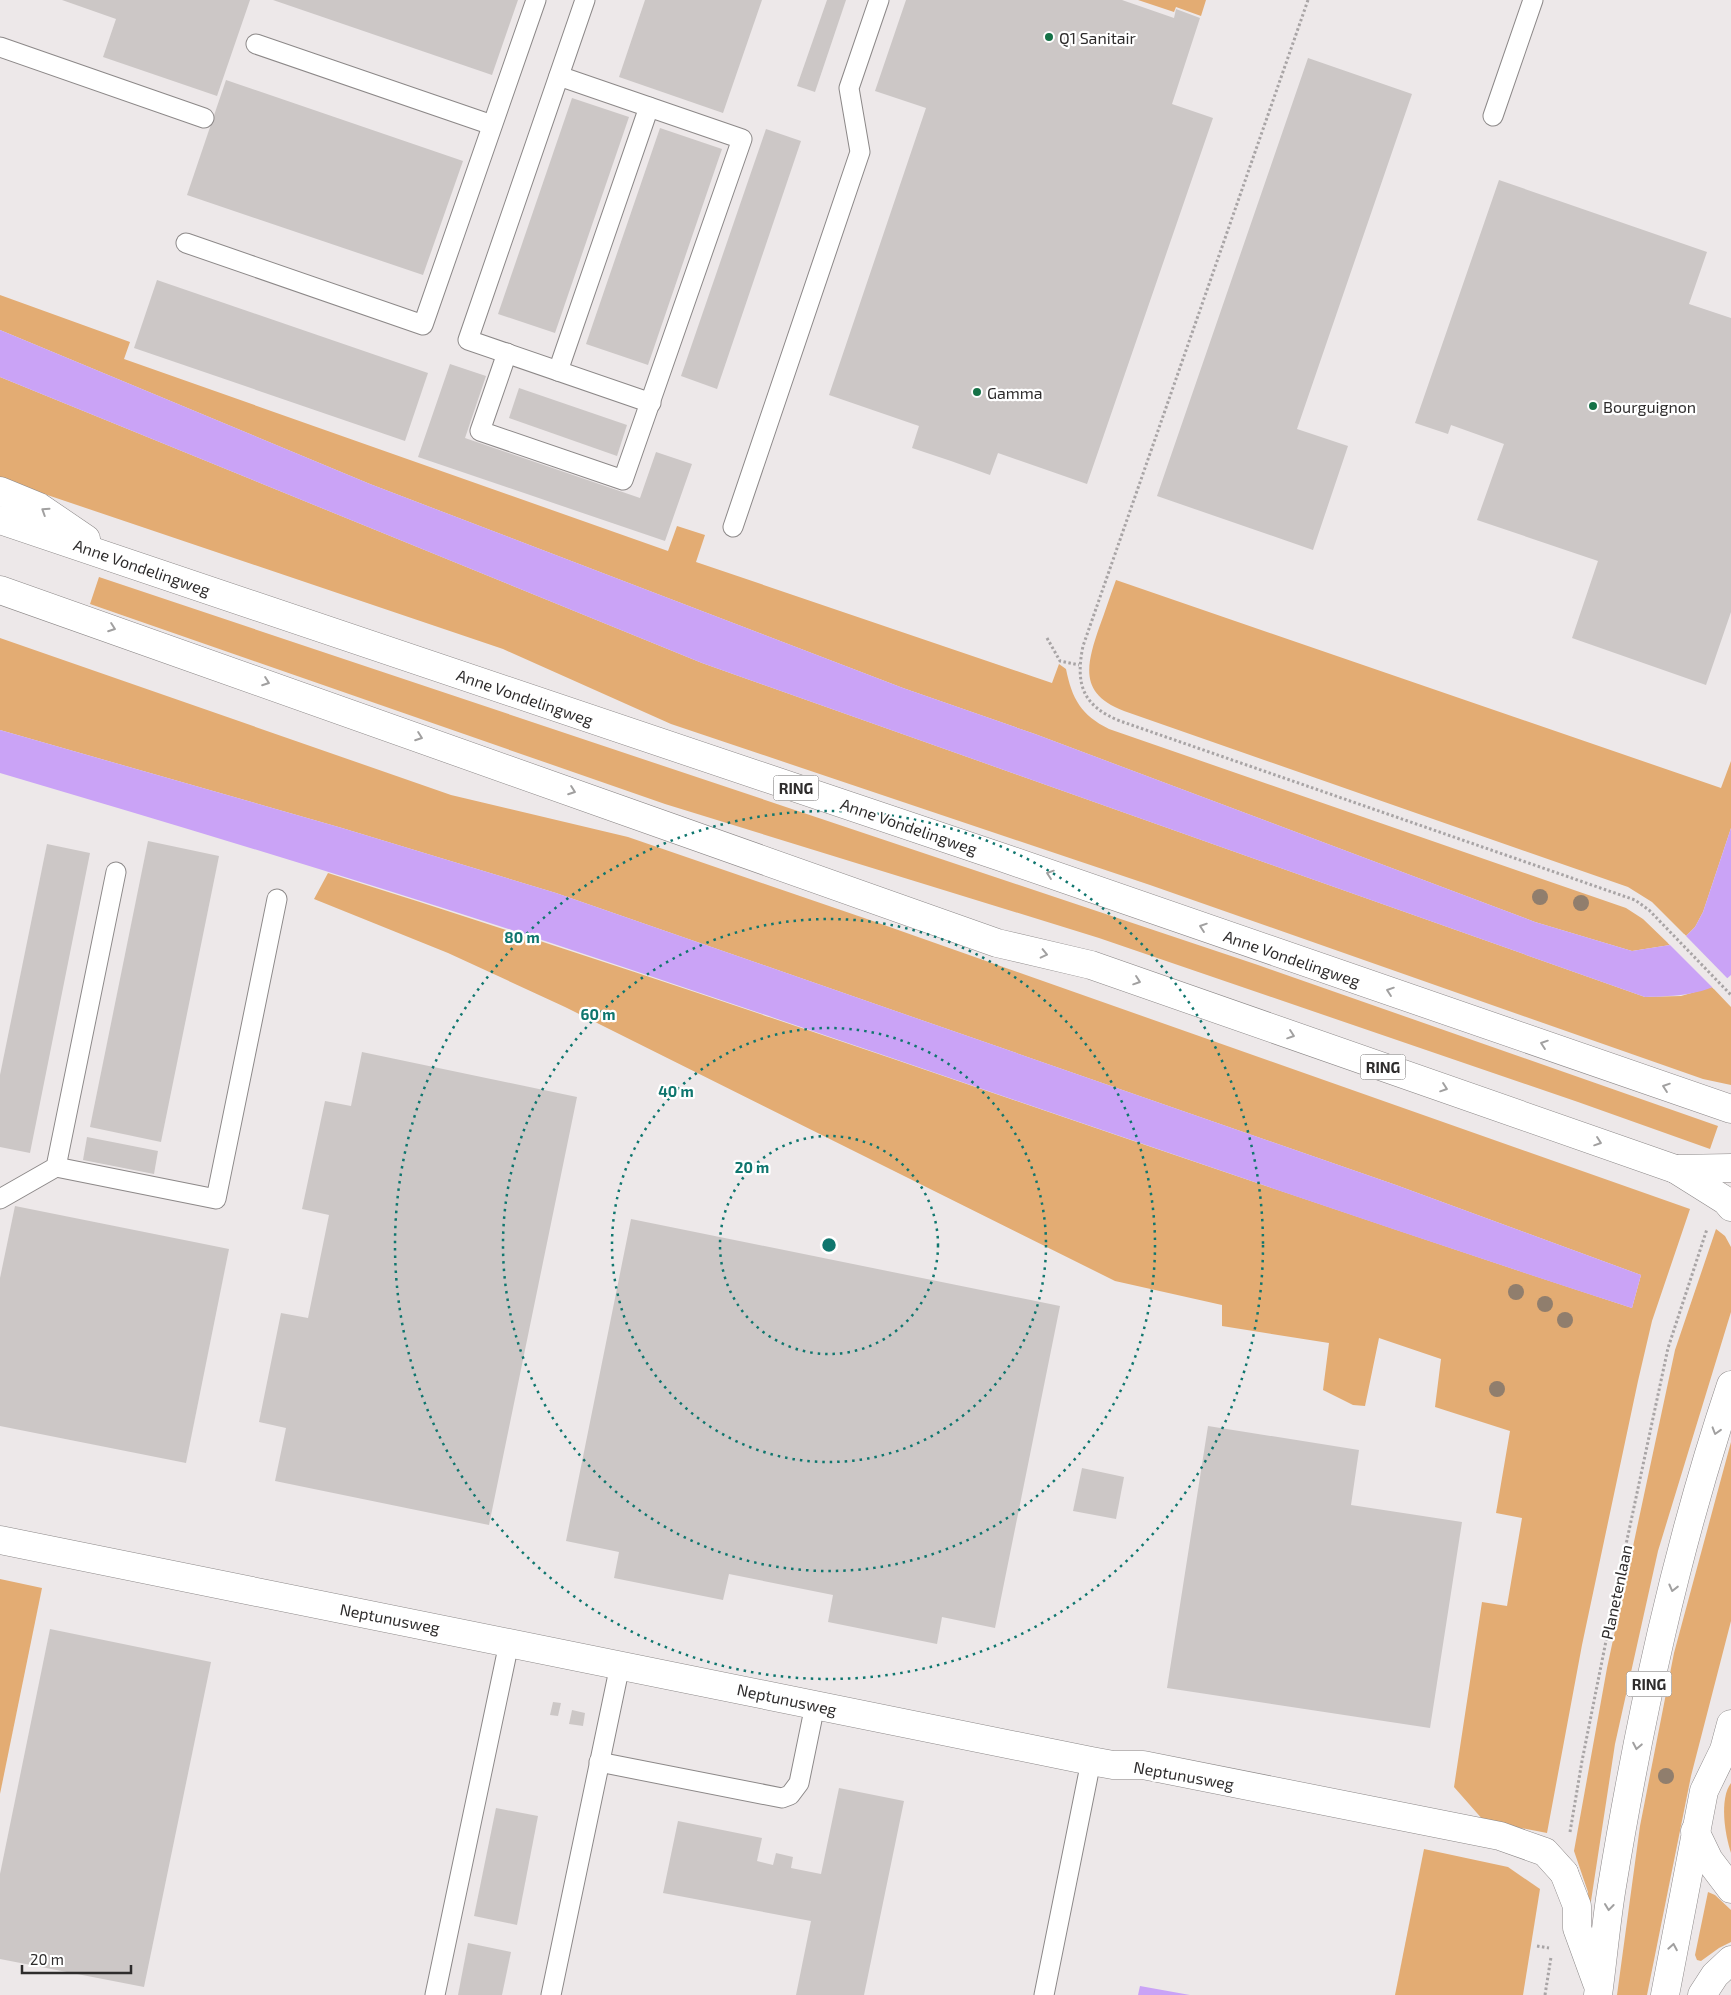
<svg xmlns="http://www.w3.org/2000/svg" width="1731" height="1995" font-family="'Exo 2',sans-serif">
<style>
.green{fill:#e3ac73}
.water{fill:#caa3f6}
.pier{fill:#ede8e9}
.building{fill:#ccc7c6}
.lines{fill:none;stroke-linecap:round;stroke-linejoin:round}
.lane-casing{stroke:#8c8888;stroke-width:21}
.street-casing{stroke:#8c8888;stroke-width:29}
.secondary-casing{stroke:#8c8888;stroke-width:29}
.primary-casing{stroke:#8c8888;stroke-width:29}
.path{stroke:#a8a4a5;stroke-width:3;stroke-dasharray:2.5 2.5;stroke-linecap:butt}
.lane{stroke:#fff;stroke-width:19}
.street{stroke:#fff;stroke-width:28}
.secondary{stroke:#fff;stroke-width:28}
.primary{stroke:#fff;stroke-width:28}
.tree{fill:#907e6d}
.oneway{stroke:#a1a0a0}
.ring{fill:none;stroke:#0f766e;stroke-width:2.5;stroke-dasharray:2.5 5}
.poi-dot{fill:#157247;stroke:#fff;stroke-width:2}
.labels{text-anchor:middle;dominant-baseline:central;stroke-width:4.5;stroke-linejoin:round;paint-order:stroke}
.shield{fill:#fff;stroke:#6d6b6b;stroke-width:1}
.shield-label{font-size:15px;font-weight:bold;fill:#2e2c2c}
.poi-label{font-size:16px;fill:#2e2c2c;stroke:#fff;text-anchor:start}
.street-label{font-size:16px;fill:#2e2c2c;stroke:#fff}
.centre{fill:#0f766e;stroke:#fff;stroke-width:2.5}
.ring-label{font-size:15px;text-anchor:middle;font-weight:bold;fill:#0f766e;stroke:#fff;stroke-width:4.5;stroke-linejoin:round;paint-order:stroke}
</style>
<rect width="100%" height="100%" fill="#ede8e9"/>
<g class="green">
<path d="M1138,0h68l-5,16 -25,-9 -2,5z"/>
<path d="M0,295l130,47 -6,17 544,192 9,-25 28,9 -9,27 356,121 7,-19 7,5c6,30 15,46 43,60l517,179 17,11 27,26 -38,6 -97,-29 -500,-188 -132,-46 -533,-204 -370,-154z"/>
<path d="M0,377l702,286 943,334 36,-1 31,-9 19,20v78l-28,-6 -553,-194 -479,-161 -168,-75 -503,-170z"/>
<path d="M99,577l1159,388 460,161 -8,23 -132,-47 -479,-164 -434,-134 -575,-200z"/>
<path d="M1116,580l605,208 10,-27v67l-28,84 -8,15 -9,9 -34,-34 -24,-15 -504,-176c-45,-17 -38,-45 -25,-83 6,-16 11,-32 17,-48z"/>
<path d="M0,638l451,157 177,42 239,82 823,290 -38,112 -14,60 -56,264 -35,188 -63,-12 -30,-34 28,-185 25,4 15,-88 -26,-5 14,-82 -75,-24 6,-48 -62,-21 -14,68 -12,-1 -30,-15 6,-47 -107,-17v-21l-107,-24 -550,-274 -117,-54 -134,-54 14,-26c437,137 868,293 1304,435l9,-33 -245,-90 -840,-292 -214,-65 -342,-98z"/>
<path d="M1716,1229l9,7 6,11v65l-73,239 -43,193 -26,170 -1,-22 -14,-41 33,-183 68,-318z"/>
<path d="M1731,1442v179l-40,155 -44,219h-30l23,-169 34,-173z"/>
<path d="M0,1579l42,9 -42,206z"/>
<path d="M1731,1783v70c-6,-18 -12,-54 0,-70z"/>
<path d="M1424,1849l84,18 32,22 -17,106h-128z"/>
<path d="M1708,1892l7,3 16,15v32l-12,6 -18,13 -4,-1 -2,-5z"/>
</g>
<g class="water">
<path d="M0,330l370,154 533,204 132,46 500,188 97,29 38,-6 16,-9 9,-9 8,-15 28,-84v147c-22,21 -58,21 -86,22l-943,-334 -702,-286z"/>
<path d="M0,730l342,98 214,65 840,292 245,90 -9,33c-367,-119 -730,-249 -1096,-370 -177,-58 -357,-112 -536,-165z"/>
<path d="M1140,1986l50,9h-52z"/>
</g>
<path class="pier" d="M1684,934l2,2 43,44 -15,9 -46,-46z"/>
<g class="building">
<path d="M62,0h188l-33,96 -114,-39 13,-38z"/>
<path d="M273,0h245l-26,75z"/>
<path d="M645,0h117l-39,113 -104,-36z"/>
<path d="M827,0h19l-31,92 -18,-6z"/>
<path d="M906,0h216l52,18 2,-9 24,9 -28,86 41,14 -126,366 -89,-31 -8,22 -39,-14 -39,-13 7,-22 -90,-31 97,-287 -51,-17z"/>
<path d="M1308,58l104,36 -115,335 51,17 -35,104 -156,-54z"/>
<path d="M226,80l237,81 -40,114 -236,-80z"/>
<path d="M572,98l57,19 -74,216 -57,-19z"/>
<path d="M660,128l62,21 -74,216 -62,-21z"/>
<path d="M766,129l35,12 -84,248 -36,-13z"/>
<path d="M1499,180l208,72 -18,52 42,14v294l-25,73 -134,-47 26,-77 -121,-41 27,-76 -53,-19 -3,9 -33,-11z"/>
<path d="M157,280l271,93 -23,68 -271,-93z"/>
<path d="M450,364l36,12 -21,62 175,60 16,-46 36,12 -27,77 -247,-84z"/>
<path d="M519,388l108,37 -10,31 -108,-38z"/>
<path d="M148,841l71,15 -58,286 -71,-15z"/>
<path d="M47,844l43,9 -60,300 -30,-6v-72z"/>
<path d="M362,1052l215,45 -88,428 -214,-44 11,-53 -27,-6 22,-109 27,5 21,-103 -27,-6 23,-108 26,5z"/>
<path d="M87,1137l71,14 -4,23 -71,-14z"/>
<path d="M15,1206l214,43 -43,214 -186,-37v-148z"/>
<path d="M631,1219l429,87 -65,322 -53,-11 -5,27 -109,-22 5,-27 -104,-21 -6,26 -109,-22 5,-26 -53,-11z"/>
<path d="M1208,1426l151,24 -8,55 111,17 -32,206 -263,-40z"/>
<path d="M1082,1468l42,9 -8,42 -43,-8z"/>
<path d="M50,1629l161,33 -67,325 -144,-28v-85z"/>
<path d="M553,1702l8,1 -3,13 -8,-1z"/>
<path d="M572,1710l13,3 -2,13 -14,-2z"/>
<path d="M839,1788l65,13 -40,194h-68l15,-74 -148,-28 15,-72 84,17 -5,23 16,4 3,-12 17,4 -2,11 30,6z"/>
<path d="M496,1808l42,8 -21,109 -43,-9z"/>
<path d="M468,1943l43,9 -9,43h-44z"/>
</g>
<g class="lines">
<defs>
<g id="lane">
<path d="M585,0l-117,340 183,63"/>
<path d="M256,44l236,81"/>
<path d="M0,47l204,71"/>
<path d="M1493,116l40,-116"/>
<path d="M186,243l237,82 113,-325"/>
<path d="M507,353l-27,78 143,49 119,-341 -183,-63"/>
<path d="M558,371l91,-264"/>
<path d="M733,527l127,-375 -11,-64 30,-88"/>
<path d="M56,1167l160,32 61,-300"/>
<path d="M0,1199l56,-32 60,-295"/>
<path d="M599,1762l183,36 8,-3 9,-12 16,-78"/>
<path d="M435,1995l74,-352"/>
<path d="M551,1995l69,-330"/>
<path d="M1044,1995l47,-234"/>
</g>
<path id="street" d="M0,1540l1091,221 22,4h30l357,71 45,16 19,21"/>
<path id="secondary" d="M1675,1169l56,-1"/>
<g id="primary">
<path d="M0,491l39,16 47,32"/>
<path d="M0,520l1001,337 730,252"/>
<path d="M0,590l997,353 94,22 584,204 51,32 5,6"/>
<path d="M1695,1831l14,29 22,29"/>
<path d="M1564,1873l13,33v22l20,55"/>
<path d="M1598,1995c5,-36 8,-73 14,-109 28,-169 64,-338 119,-501"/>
<path d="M1665,1995l39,-204 20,-41 7,-26"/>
<path d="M1702,1995l13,-20 16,-15"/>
</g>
</defs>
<use href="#lane" class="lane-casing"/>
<use href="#street" class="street-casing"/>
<use href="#secondary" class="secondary-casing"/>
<use href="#primary" class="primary-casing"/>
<g class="path">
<path d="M1308,0l-225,646c-8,39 0,60 37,75l515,179 14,10 82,85"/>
<path d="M1047,638l13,23 19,4"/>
<path d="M1570,1832l12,-71 33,-165 53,-248 39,-119"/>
<path d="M1537,1946l12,2"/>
<path d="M1545,1995l6,-38"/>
</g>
<use href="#lane" class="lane"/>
<use href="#street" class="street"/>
<use href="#secondary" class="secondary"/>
<use href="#primary" class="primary"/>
</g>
<g class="tree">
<circle cx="1540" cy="897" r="8"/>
<circle cx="1581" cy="903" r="8"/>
<circle cx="1516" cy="1292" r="8"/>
<circle cx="1545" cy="1304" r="8"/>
<circle cx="1565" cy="1320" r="8"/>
<circle cx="1497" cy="1389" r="8"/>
<circle cx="1666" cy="1776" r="8"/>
</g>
<defs><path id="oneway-chevron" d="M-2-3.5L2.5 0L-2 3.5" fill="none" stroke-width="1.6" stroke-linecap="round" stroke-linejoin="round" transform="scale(1.25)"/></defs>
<g class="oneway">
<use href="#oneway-chevron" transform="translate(45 511) rotate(-147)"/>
<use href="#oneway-chevron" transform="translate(112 628) rotate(20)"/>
<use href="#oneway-chevron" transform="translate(266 682) rotate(20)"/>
<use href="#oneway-chevron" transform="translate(419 737) rotate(20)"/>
<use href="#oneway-chevron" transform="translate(572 791) rotate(20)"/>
<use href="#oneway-chevron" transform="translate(1050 874) rotate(-161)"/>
<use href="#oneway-chevron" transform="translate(1203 927) rotate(-161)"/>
<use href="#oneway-chevron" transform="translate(1044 954) rotate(13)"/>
<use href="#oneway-chevron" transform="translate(1137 981) rotate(19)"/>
<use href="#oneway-chevron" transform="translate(1390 991) rotate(-161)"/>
<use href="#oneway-chevron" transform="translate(1291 1035) rotate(19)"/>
<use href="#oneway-chevron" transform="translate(1544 1044) rotate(-161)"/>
<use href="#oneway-chevron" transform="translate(1666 1087) rotate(-161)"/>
<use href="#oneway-chevron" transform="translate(1444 1088) rotate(19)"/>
<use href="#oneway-chevron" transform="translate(1598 1142) rotate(19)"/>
<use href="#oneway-chevron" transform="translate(1716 1431) rotate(107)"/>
<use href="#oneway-chevron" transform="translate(1673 1588) rotate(104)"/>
<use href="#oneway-chevron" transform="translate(1637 1746) rotate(101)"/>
<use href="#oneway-chevron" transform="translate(1609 1907) rotate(97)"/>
<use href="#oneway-chevron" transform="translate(1673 1947) rotate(-80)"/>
</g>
<g class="ring">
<circle cx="829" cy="1245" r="109"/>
<circle cx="829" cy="1245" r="217"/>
<circle cx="829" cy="1245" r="326"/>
<circle cx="829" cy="1245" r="434"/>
</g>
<g class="poi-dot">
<circle cx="1049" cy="37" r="5"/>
<circle cx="977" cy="392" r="5"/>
<circle cx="1593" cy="406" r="5"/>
</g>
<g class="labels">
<g class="shield">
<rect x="773.5" y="775.5" width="45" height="25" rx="4"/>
<rect x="1360.5" y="1054.5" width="45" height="25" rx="4"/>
<rect x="1626.5" y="1671.5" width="45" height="25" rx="4"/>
</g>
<g class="shield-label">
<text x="796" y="788">RING</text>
<text x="1383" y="1067">RING</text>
<text x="1649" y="1684">RING</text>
</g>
<g class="poi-label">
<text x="1059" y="37">Q1 Sanitair</text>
<text x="987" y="392">Gamma</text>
<text x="1603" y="406">Bourguignon</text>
</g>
<g class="street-label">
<text transform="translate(142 567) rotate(19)">Anne Vondelingweg</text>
<text transform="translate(525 697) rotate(19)">Anne Vondelingweg</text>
<text transform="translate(909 826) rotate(19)">Anne Vondelingweg</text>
<text transform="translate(1292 958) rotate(19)">Anne Vondelingweg</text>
<text transform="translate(1616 1592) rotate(-78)">Planetenlaan</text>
<text transform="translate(390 1618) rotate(11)">Neptunusweg</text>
<text transform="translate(787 1699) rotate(12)">Neptunusweg</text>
<text transform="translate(1184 1775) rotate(10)">Neptunusweg</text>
</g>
</g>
<circle cx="829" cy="1245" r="8" class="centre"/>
<g class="ring-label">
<text x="522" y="943">80 m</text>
<text x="598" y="1020">60 m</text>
<text x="676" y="1097">40 m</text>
<text x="752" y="1173">20 m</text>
</g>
<path d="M22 1965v8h109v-8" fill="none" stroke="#2e2c2c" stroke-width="2.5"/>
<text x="30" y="1965" font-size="15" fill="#2e2c2c" stroke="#ffffff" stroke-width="4" paint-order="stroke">20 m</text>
</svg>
